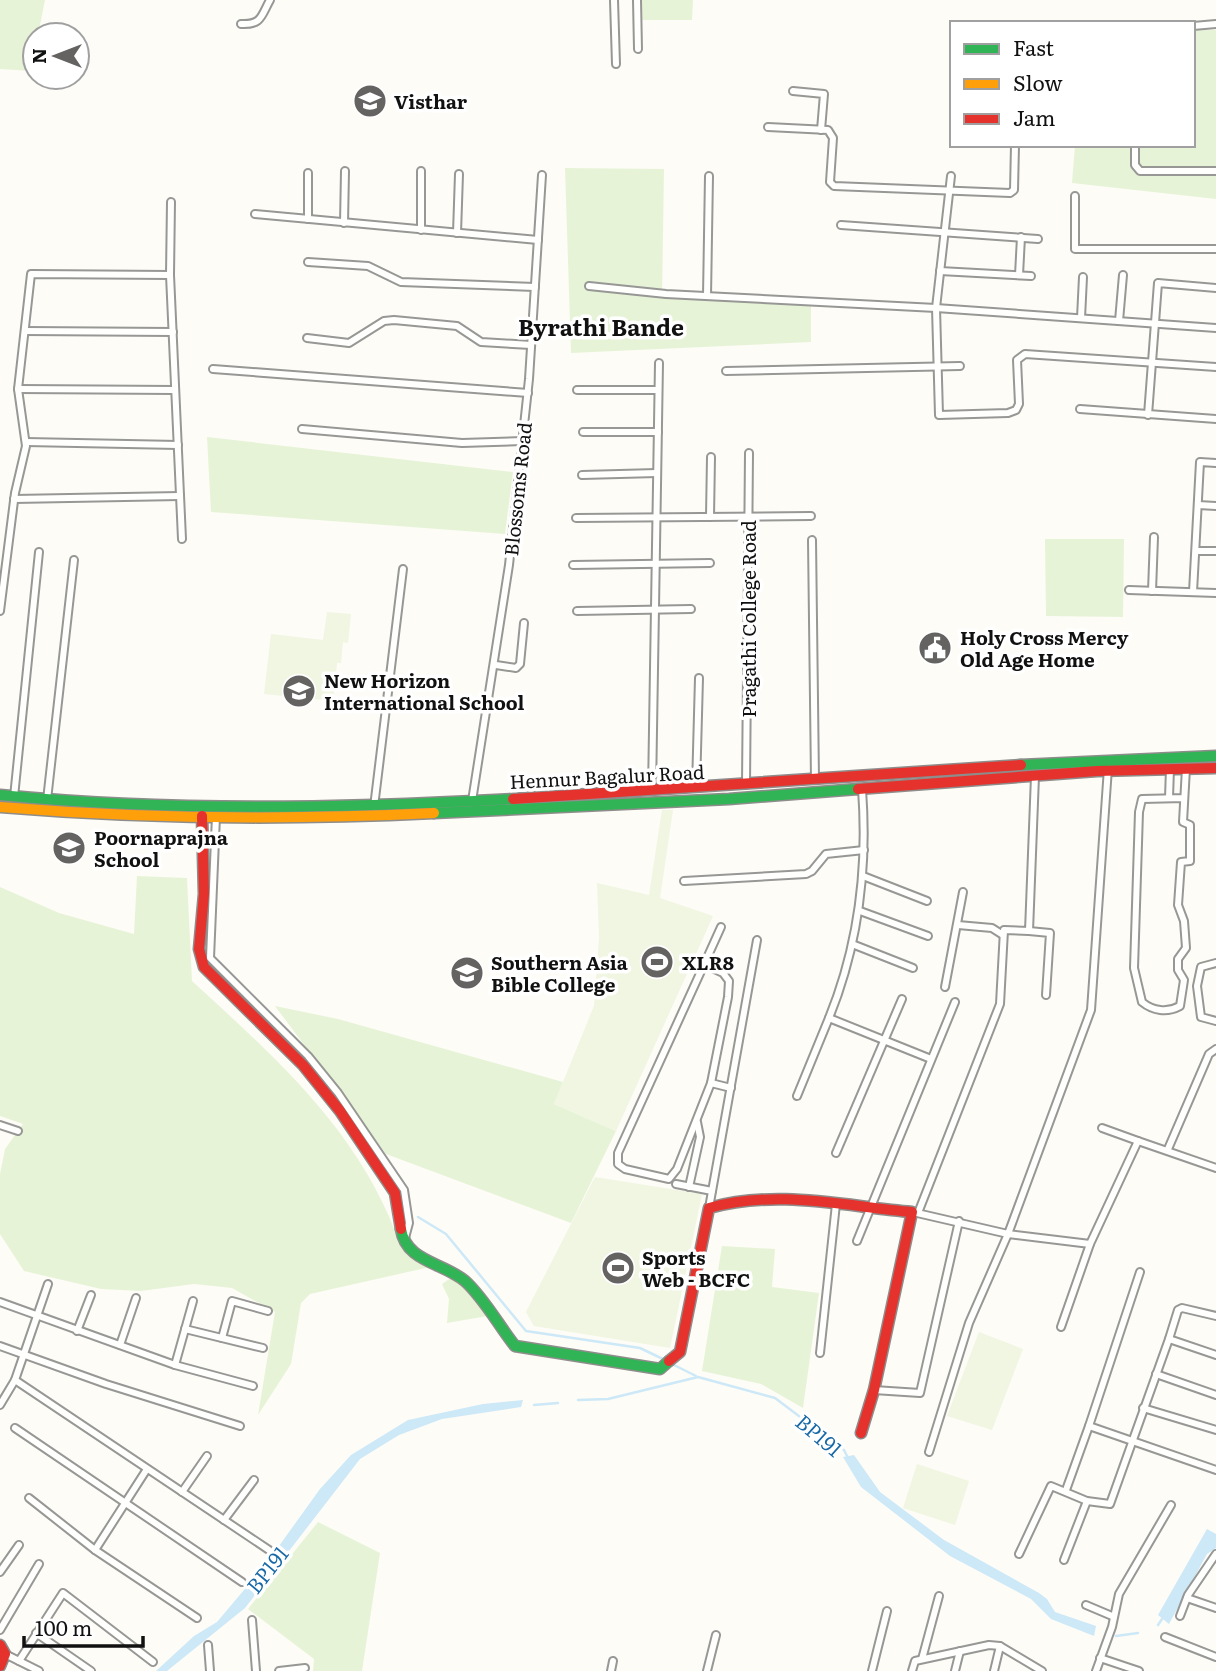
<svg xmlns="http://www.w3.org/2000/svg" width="1216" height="1671" font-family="Literata,serif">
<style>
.green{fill:#e7f3d7}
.pitch{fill:#f0f6e1}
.water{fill:#cde8f7}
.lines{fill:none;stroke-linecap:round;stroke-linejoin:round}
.stream{stroke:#cde8f7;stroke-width:2.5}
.street-casing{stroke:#979795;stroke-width:10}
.fast-casing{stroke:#8e8d8b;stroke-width:13}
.slow-casing{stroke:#8e8d8b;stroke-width:13}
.jam-casing{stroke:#8e8d8b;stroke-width:13}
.street{stroke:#fffffe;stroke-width:6}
.fast{stroke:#30b455;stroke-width:10}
.slow{stroke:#ff9f0a;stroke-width:10}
.jam{stroke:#e5322d;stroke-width:10}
.labels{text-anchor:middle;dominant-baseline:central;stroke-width:7;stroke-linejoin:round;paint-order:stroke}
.poi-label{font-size:19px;font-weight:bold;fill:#111;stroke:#fff;text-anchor:start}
.street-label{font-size:19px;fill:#111;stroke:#fff}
.water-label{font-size:21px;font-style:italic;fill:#1768a6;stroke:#fff}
.quarter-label{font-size:23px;font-weight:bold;fill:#111;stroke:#fff}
</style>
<rect width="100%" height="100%" fill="#fdfcf7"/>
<g class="green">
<path d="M0,0h45l-7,35h-3l-3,36 -32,-2z"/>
<path d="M637,0h56l-1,20h-55z"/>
<path d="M1193,29l23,1v169l-144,-16 3,-38h118z"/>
<path d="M565,168l99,1 -2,129 149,7v37l-240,11z"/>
<path d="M207,437l306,35 -8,62 -294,-22z"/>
<path d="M1045,539h79l-1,78 -77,-1z"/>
<path d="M137,876l50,2 5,103c86,79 170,152 209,266l38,18 -129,29 -9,9 -10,61 -33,51 17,-103 -43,-24 -38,-4 -53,7 -40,-2 -77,-18 -24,-37v-60l5,-25 18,-25 -23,-8v-229l59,26 75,21z"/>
<path d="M275,1006l63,13 225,63 -9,22 62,27 -45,92 -185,-69z"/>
<path d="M722,1246l53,3 -3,38 47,6 -16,115 -42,-24 -59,-13z"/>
<path d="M455,1275l38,40 -46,8 2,-24 -7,-15z"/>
<path d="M318,1522l62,31 -18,118h-49l1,-12 -66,-50z"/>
</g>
<g class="pitch">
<path d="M327,612l24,2 -3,29 -5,-1 -2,21h-4l-4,38 -69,-7 7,-60 52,6z"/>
<path d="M662,810h11l-13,88 53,18 -97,215 -62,-27 40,-98 5,-68 -2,-55 52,12z"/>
<path d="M595,1177l107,17 -32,154 -136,-22 -8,-14z"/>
<path d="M979,1332l44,17 -31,81 -45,-14z"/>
<path d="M917,1464l52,17 -14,44 -52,-17z"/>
</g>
<g class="water">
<path d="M523,1400l-2,7 -79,12 -43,16 -39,24 -115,149 -78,63h-11l38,-35 23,-14 49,-58 54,-75 31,-34 57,-35 75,-16z"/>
<path d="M854,1455l26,37 64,48 95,53 8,6 8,13 41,14 -2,10 -43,-17 -20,-20 -81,-43 -89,-69 -18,-30z"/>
<path d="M1207,1529l9,5v14l-9,6 -38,70 -11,-9z"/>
</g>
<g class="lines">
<g class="stream">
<path d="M418,1217l28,17 80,97 114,17 25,12"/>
<path d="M670,1363l26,13"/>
<path d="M578,1400l30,-1 90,-22 77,21 69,52 4,8"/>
<path d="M534,1405l24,-2"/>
<path d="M1158,1625l6,-9"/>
<path d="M1116,1636l22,-3"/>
</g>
<defs>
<g id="street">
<path d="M614,0l2,64"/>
<path d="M637,0l1,49"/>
<path d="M241,24c21,1 20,-8 29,-24"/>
<path d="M1193,26l23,-2"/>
<path d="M793,91l31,3 -3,36"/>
<path d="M768,127l60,3 5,8 -3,44 4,4 176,7 4,-3 1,-45"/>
<path d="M1135,145v20l5,6h76"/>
<path d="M308,173v46"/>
<path d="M951,176l-15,132 3,107 69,-2 8,-3 3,-6 -2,-44 8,-6 191,13"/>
<path d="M1075,196v53h141"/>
<path d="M171,202l-1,73 12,264"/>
<path d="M255,214l283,26"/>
<path d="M344,223l1,-52"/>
<path d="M841,225l197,14"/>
<path d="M421,230v-59"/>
<path d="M457,233l2,-59"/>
<path d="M308,262l60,4 33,16 134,5"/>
<path d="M940,271l91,5"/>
<path d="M1019,275l2,-38"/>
<path d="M589,286l77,8 270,14 280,20"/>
<path d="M707,296l2,-120"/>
<path d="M1081,318l2,-41"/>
<path d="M1119,321l4,-46"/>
<path d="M25,331l148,1"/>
<path d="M307,338l42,5 35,-22 10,-1 63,6 24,16 50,3"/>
<path d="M213,369l315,24"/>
<path d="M726,371l234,-5"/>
<path d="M18,389l157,1"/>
<path d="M577,390h81"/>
<path d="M1080,409l136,10"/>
<path d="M1148,415l10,-132 58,5"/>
<path d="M302,429l160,14 61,-2"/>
<path d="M583,432h75"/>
<path d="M26,442l152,3"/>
<path d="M582,475l75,-2"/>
<path d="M14,499l166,-3"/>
<path d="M1198,505l18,1"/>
<path d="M710,517l1,-60"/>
<path d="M576,518l235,-2"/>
<path d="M812,540l3,240"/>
<path d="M1196,551h20"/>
<path d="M573,565l137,-2"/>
<path d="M1129,590l87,3"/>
<path d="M1152,591l2,-54"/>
<path d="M1193,592l7,-130 16,1"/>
<path d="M0,611l15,-118 11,-47 -8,-57 13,-115 139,1"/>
<path d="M577,611l114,-2"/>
<path d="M496,665l20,3 4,-4 4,-41"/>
<path d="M746,785l3,-332"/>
<path d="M696,788l3,-110"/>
<path d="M652,791l7,-428"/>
<path d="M14,797l25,-245"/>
<path d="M1169,798l1,-30"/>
<path d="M1184,798l-42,1 -3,13 -5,156 8,34c11,9 25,11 38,4l4,-26 -6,-10v-11l8,-11 -2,-27 -6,-16 3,-43 9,-1v-36l-7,-3 3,-54"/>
<path d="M47,800l27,-240"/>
<path d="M472,801l37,-236 20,-186 13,-204"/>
<path d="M374,807l29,-238"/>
<path d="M216,816l-6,142 98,98 30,37 66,97 5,33 -4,15"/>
<path d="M863,876l64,25"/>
<path d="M684,881l122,-7 6,-3 14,-17 38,-4"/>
<path d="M860,911l68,25"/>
<path d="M958,925l34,3 11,7"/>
<path d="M1029,931l21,2 -4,62"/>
<path d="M852,944l61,24"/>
<path d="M1216,963l-15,4 -4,19 4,31 15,4"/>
<path d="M710,967l13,6 6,8 -1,16 -17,86 -34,86 -8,10 -44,-10 -7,-5v-11l84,-184z"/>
<path d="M702,969l19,-42"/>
<path d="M945,987l18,-95"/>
<path d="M829,1018c30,-74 39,-149 33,-229"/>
<path d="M711,1083l20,5"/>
<path d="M797,1096l32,-78 102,41"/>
<path d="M0,1125l18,6"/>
<path d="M1102,1128l36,13"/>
<path d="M1168,1149l41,-95 7,-5"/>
<path d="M836,1153l66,-154"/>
<path d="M676,1184l36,7"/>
<path d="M689,1187l11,-50 -3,-15"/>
<path d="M709,1208l48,-268"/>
<path d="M917,1213l91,21 -39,89 -40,129"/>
<path d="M918,1213l82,-209 4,-74 25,1 6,-155"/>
<path d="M857,1241l98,-239"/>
<path d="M1090,1244l-82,-10 83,-224 17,-242"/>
<path d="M1140,1272l-51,154 127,44"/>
<path d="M0,1302l175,63 78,21"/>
<path d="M1216,1316l-34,-8 -4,2 -9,29 47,16"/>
<path d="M1061,1327l29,-83 48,-103 78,27"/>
<path d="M185,1329l78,19"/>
<path d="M77,1331l14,-36"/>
<path d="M222,1338l10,-37 36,10"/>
<path d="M120,1345l16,-47"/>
<path d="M0,1346l106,38 134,42"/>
<path d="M820,1353l16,-149"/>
<path d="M175,1365l18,-64"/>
<path d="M1156,1374l60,21"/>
<path d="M15,1380l254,170"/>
<path d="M874,1390l46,3 39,-172"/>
<path d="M0,1405l15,-25 33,-96"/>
<path d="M1143,1408l73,22"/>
<path d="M15,1428l227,154"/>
<path d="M1066,1490l23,-64"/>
<path d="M182,1492l25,-36"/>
<path d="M29,1498l66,52 102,68"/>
<path d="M224,1520l30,-40"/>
<path d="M95,1550l52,-81"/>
<path d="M1019,1554l32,-68 36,15 23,3 59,-165"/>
<path d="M1064,1560l23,-59"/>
<path d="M0,1572l19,-27"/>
<path d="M1187,1598l29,10"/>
<path d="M1086,1605l26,11"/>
<path d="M1180,1616l8,-21 28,-41"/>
<path d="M252,1620l4,51"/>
<path d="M0,1630l39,-66"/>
<path d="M36,1633l55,38"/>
<path d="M1165,1637l51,20"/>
<path d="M208,1645l2,26"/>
<path d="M5,1654l14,7 44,-68 90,69"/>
<path d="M1100,1658l39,13"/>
<path d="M922,1659l17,-63"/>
<path d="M19,1661l20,10"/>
<path d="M279,1671l26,-3"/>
<path d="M611,1671l2,-10"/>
<path d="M707,1671l9,-36"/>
<path d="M872,1671l15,-60"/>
<path d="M912,1671l3,-10 74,-16 11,1 42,25"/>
<path d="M955,1671l5,-20"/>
<path d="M994,1671l6,-25"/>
<path d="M1096,1671l16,-44 7,-33 52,-89"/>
</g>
<g id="fast">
<path d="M1021,765l195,-9"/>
<path d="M0,795c171,17 342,13 513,4"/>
<path d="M434,813l295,-14 129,-10"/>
<path d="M401,1229c5,33 41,33 64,52 19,17 34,45 50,65l145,23 9,-8"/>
</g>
<path id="slow" d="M0,807c144,12 290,13 434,6"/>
<g id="jam">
<path d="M858,789l239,-18 119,-3"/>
<path d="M513,799l508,-34"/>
<path d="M202,816l2,78 -5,55 5,18 99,98 37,46 55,82 6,36"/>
<path d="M669,1361l11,-9 29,-144c68,-19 134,-2 203,4l-38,178 -13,43"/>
<path d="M0,1645l5,9 -5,12"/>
</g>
</defs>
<use href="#street" class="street-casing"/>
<use href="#fast" class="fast-casing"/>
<use href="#slow" class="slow-casing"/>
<use href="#jam" class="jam-casing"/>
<use href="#street" class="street"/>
<use href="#fast" class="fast"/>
<use href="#slow" class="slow"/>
<use href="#jam" class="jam"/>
</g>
<defs>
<symbol id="university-disc" viewBox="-11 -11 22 22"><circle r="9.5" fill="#646362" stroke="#fff"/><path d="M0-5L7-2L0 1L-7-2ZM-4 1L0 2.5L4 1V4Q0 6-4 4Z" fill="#fff"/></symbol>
<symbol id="civic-disc" viewBox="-11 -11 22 22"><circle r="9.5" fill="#646362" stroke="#fff"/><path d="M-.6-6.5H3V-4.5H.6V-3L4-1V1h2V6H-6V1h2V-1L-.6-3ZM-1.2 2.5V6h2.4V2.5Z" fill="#fff"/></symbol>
<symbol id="school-disc" viewBox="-11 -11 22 22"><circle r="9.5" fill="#646362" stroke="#fff"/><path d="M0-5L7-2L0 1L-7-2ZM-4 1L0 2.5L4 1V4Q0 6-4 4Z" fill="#fff"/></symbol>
<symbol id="stadium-disc" viewBox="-11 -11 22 22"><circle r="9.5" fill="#646362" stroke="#fff"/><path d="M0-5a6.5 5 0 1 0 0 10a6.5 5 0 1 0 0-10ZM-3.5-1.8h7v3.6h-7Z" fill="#fff"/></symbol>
</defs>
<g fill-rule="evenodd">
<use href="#university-disc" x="351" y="82" width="38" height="38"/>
<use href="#civic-disc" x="916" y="629" width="38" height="38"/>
<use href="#school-disc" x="280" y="672" width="38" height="38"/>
<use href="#school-disc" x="50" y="829" width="38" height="38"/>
<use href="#stadium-disc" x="638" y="943" width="38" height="38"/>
<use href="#university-disc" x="448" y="954" width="38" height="38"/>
<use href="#stadium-disc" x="599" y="1249" width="38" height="38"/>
</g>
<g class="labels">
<g class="poi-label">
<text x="394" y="101">Visthar</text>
<text x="960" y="637">Holy Cross Mercy<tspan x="960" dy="22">Old Age Home</tspan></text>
<text x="324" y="680">New Horizon<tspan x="324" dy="22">International School</tspan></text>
<text x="94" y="837">Poornaprajna<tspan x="94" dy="22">School</tspan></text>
<text x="491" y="962">Southern Asia<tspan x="491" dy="22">Bible College</tspan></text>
<text x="682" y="962">XLR8</text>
<text x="642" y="1257">Sports<tspan x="642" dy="22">Web - BCFC</tspan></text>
</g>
<g class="street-label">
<text transform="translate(517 489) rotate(-84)">Blossoms Road</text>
<text transform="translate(748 619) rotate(-90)">Pragathi College Road</text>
<text transform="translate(607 776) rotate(-3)">Hennur Bagalur Road</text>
</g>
<g class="water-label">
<text transform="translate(820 1434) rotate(40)">BP191</text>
<text transform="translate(266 1569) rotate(-52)">BP191</text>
</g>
<g class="quarter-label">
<text x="601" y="326">Byrathi Bande</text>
</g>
</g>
<rect x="950" y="21" width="245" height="126" fill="#ffffff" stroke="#a0a0a0" stroke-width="2"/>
<rect x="964" y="44" width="35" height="10" fill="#30b455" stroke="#a0a0a0" stroke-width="2"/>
<text x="1013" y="56" font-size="21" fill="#111111">Fast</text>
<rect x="964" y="79" width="35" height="10" fill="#ff9f0a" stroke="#a0a0a0" stroke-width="2"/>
<text x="1013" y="91" font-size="21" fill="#111111">Slow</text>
<rect x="964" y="114" width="35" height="10" fill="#e5322d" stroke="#a0a0a0" stroke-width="2"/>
<text x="1013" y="126" font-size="21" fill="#111111">Jam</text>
<g transform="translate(56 56) rotate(270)"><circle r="33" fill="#ffffff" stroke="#a0a0a0" stroke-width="2"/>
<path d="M0-5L12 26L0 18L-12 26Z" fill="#646362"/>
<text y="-10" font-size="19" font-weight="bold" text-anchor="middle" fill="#111111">N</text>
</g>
<path d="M24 1636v10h119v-10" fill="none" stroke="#111111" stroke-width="3.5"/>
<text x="35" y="1636" font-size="21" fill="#111111" stroke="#ffffff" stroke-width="5" paint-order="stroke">100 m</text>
</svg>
